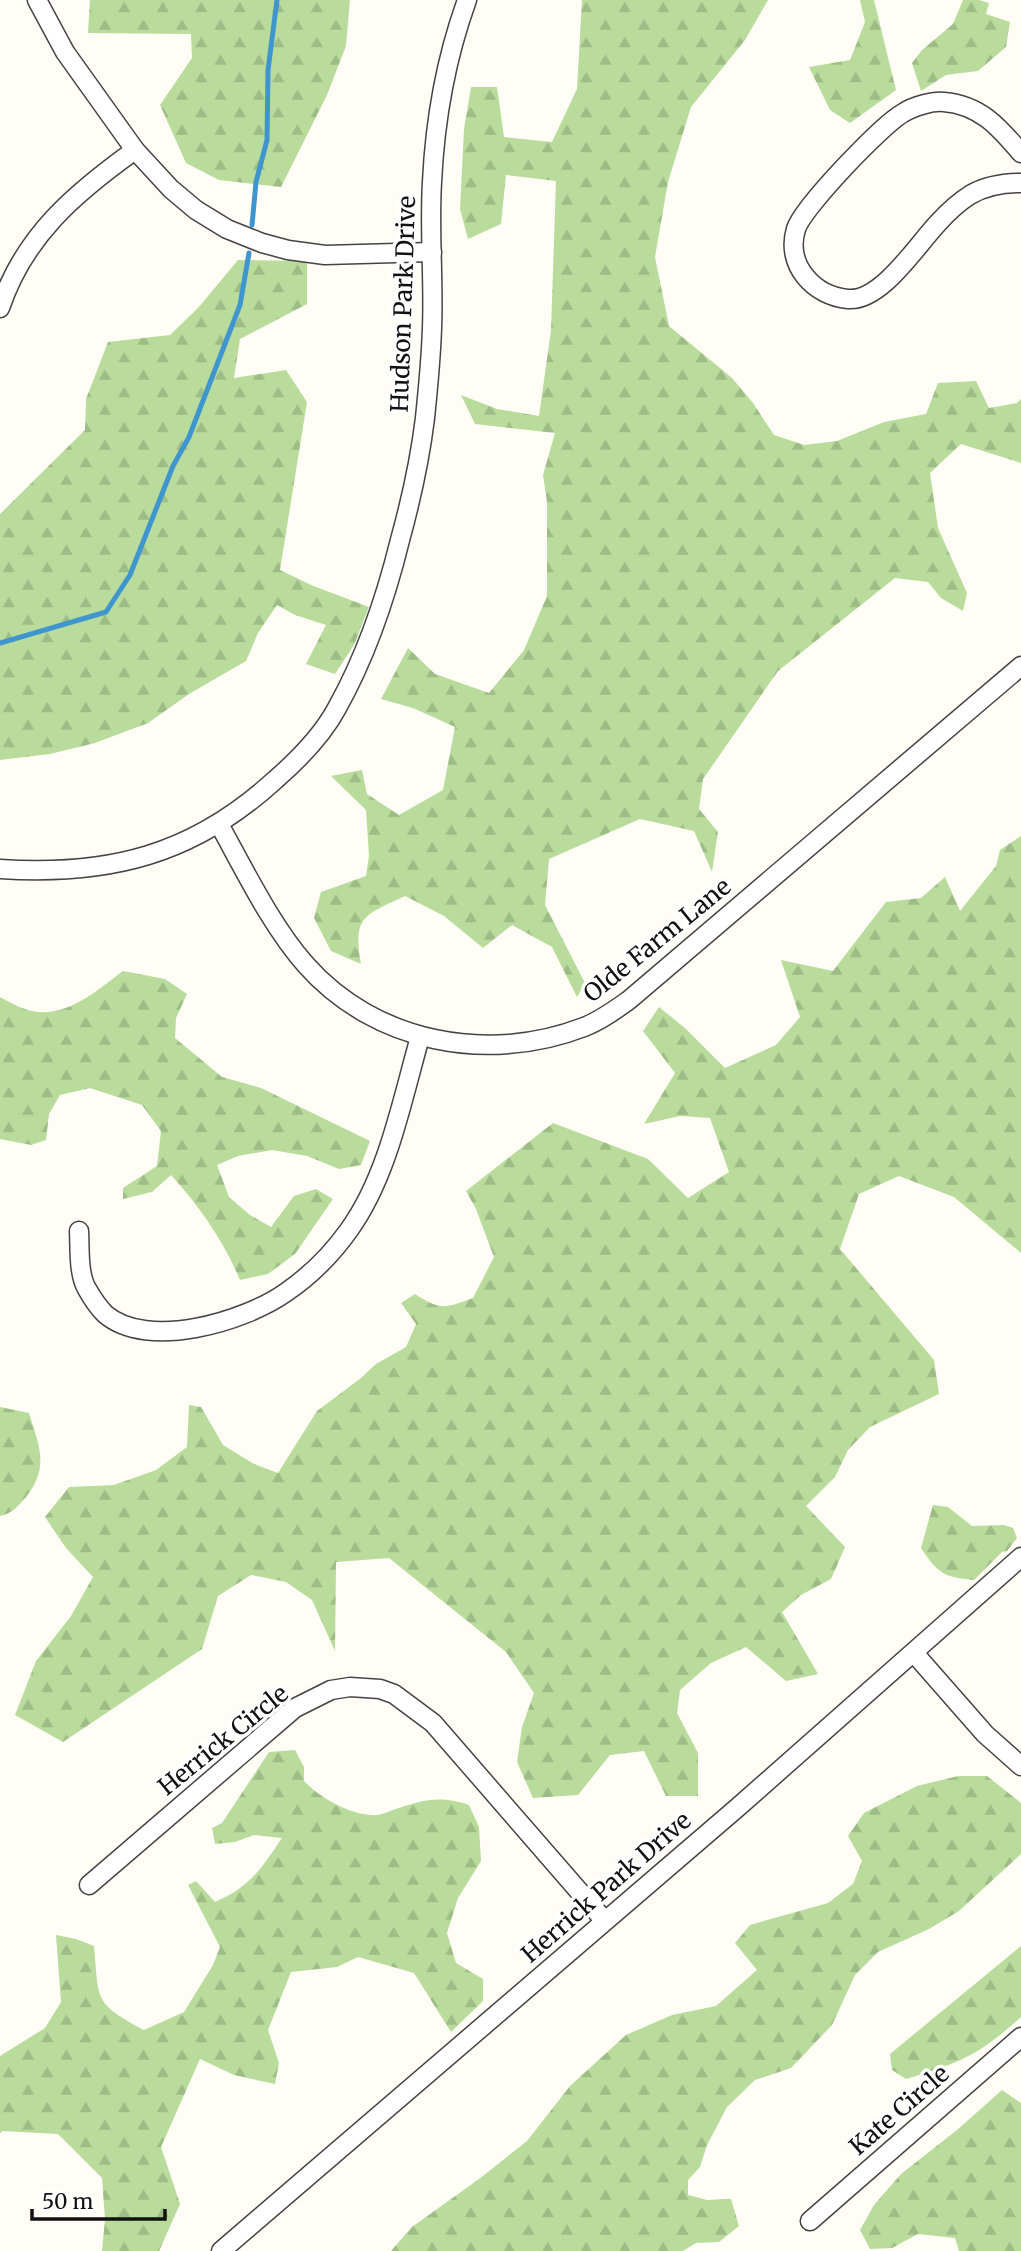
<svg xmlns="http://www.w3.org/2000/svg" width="1021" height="2251" font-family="Merriweather,serif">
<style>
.forest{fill:url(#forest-firs)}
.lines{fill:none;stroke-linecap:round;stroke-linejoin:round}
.stream{stroke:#3f96cf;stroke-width:5}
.minor-casing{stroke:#444;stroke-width:21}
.minor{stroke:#fff;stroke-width:18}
.labels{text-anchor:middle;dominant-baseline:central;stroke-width:7;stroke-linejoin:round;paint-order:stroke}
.street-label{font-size:24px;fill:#111;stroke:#fff}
</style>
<defs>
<pattern id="forest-firs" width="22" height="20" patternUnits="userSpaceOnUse" patternTransform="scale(1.75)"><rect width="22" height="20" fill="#b9dc9c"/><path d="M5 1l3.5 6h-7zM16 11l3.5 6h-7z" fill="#9ebc85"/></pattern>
</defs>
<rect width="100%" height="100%" fill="#fffdf5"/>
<g class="forest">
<path d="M90,0h260l-4,46 -19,49 -46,92 -62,-7 -33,-17 -26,-58 32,-47 -1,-24 -103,-1z"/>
<path d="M582,0h186l-23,40 -54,67 -23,75 -13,75 14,69 63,52 21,25 21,32 30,10 33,-4 47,-19 42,-8 12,-31 38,-2 13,27 28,-5 4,-4v64l-60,-19 -31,29 8,55 29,65 -4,18 -22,-13 -13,-16 -33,-4 -117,93 -75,108 -4,30 19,23 -6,40 -18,-41 -54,-12 -91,40 -4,46 40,78 -8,14 -25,-50 -40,-22 -29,23 -39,-32 -39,-20c-40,19 -53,20 -44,68l-30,-13 -17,-33 7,-26 45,-16 3,-20 -3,-46 -35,-34 31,-6 5,24 32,21 44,-25 12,-63 -42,-19 -32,-9 27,-51 27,26 54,19 35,-43 23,-54v-94l-4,-27 12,-42 -80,-9 -14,-29 36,14 42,7 12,-86 5,-149 -50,-6 -5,49 -33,15 -8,-30 4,-80 7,-42h26l7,50 48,5 25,-53z"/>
<path d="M860,0h14l22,90 -46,33 -20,-13 -21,-43 41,-7 15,-38z"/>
<path d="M963,0h16l10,3 -3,11 24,8 -4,25 -28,24 -32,4 -25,16 -9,-28 10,-13 31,-26z"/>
<path d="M238,260l69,1v43l-67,35 -6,39 52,-8 21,32 -27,168 31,15 58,22 -15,38 -19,29 -29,-10 20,-39 -31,-10 -18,-10 -19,28 -12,28 -57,33 -41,29 -53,20 -45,11 -50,6v-246l85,-84 1,-31 22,-57 62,-7 28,-27z"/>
<path d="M1021,836v417l-67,-56 -55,-21 -40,18 -19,55 94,111 5,34 -69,33 -22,23 -13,27 -29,29 39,41 -14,32 -30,16 -19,17 36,62 -32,7 -40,-34 -35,16 -31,27 -3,23 21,40v43h-32l-22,-45 -34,4 -32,40 -45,3 -16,-36 5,-35 12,-34 -28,-41 -117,-94 -53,4 -1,89 -23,-51 -26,-18 -35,-7 -33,21 -16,53 -139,93 -48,-27 21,-54 35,-45 22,-39 -27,-29 -21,-31 24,-30 45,-2 42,-15 31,-23 2,-42 12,2 22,38 31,19 24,9 39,-62 44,-33 15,-14 30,-17 10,-23 -15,-21 14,-9c25,16 29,15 58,4l21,-41 -18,-48 -10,-18 87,-68 95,36 40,39 41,-26 -19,-54 -30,-2 -36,8 31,-51 -32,-42 16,-24 27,22 39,39 51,-23 24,-28 -19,-57 52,11 53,-69 35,-4 24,-21 15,34 36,-45 4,-16z"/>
<path d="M123,971l42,8 22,15 -11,24 -1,20 47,39 39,11 109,53 -9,24 -22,4 -32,-13 -35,-6 -34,6 -21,9 12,32 21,18 21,12 23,-31 22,-7 17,10 -38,55 -27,20 -28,6c-17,-40 -40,-73 -69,-105l-19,17 -29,7v-11l34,-22 4,-35 -19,-26 -52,-17 -30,7 -11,19 -3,26 -15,5 -31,-6v-142c8,4 16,9 25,12 37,13 70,-17 98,-38z"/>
<path d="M0,1407l29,6c10,33 21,54 -3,84 -9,10 -13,16 -26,19z"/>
<path d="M933,1505l15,2 24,19 32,-1 9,3 4,10 -10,13 -5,1 -28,28c-30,-3 -36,-6 -53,-32z"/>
<path d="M295,1750l9,17v14c16,17 49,36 74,34 6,-1 14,-5 21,-7 27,-9 43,-12 70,-3l10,22 2,34 -23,37 -11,35 9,30 27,16v22l-32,31 -37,-59 -56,-16 -21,10 -46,5 -23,58 11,33 -4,21 -41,-9 -34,-16 -39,88 19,57 -21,47h-57l3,-32 -3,-41 -44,-44 -56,-3 -2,3v-78l45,-28 16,-26 -5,-67 20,4 18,7c5,54 -1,57 50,84l40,-18 29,-47 7,-18 -32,-62 8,-4 19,21c35,-15 46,-33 67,-64l-28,-3 -19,7 -20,2 -3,-16 10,-5 47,-71z"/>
<path d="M958,1776h29l34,27v51l-62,57 -30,18 -51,23 -23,23 -23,50 -41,43 -36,12 -28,27 -20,38 -7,22 -12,13v15l19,5 24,-1 8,27 -20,16 -23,1 -13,8h-292l21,-24 67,-48 48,-38 43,-55 56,-51 46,-20 44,-9 41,-36 -22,-27 15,-18 78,-22 25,-19 9,-23 -14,-25 16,-23 53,-27z"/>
<path d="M1021,1946v71c-42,38 -61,46 -115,62l-14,-9 -2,-16z"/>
<path d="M1002,2090l19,13v148h-62l-4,-13 -37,-4 -26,14 -22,1 -10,-19 14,-25 27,-31 56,-44z"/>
</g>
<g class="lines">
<g class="stream">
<path d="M252,225l4,-43 11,-42 1,-70 9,-70"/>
<path d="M0,643l106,-31 24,-37 43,-109 16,-29 51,-132 9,-52"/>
</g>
<defs>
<g id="minor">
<path d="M37,0l28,52 70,98 36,39 25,21 31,19 35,14 26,7 37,5 107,-3"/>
<path d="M1021,153c-22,-26 -41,-48 -77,-51 -12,-1 -30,4 -41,11 -21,12 -100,94 -107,116 -11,36 18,67 52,70 33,3 69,-54 90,-76 9,-10 21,-21 32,-28 15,-9 34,-12 51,-12"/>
<path d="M0,308c24,-72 75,-115 135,-158"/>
<path d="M219,824c25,45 53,103 87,141 69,78 182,99 278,62 16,-6 31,-17 45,-27l392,-334"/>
<path d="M0,869c109,7 193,-14 275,-89 23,-20 47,-44 62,-72 29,-52 49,-111 63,-168 11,-40 20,-81 25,-122 3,-29 6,-60 7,-90 2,-48 -3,-97 0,-146 3,-62 14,-124 35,-182"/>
<path d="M79,1231c1,17 -1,43 8,58 4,7 12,19 18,25 43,37 140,7 180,-21 25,-17 47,-39 64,-63 39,-54 53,-130 71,-193"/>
<path d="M914,1653l71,81 36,32"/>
<path d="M89,1885l206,-177 36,-18 19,-3 30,2 14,5 39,29 171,197"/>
<path d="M810,2221l211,-184"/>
<path d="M221,2251l516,-443 284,-251"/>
</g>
</defs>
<use href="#minor" class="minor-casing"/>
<use href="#minor" class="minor"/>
</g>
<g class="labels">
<g class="street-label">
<text transform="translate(403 304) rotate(-88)">Hudson Park Drive</text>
<text transform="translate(657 940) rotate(-39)">Olde Farm Lane</text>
<text transform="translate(223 1740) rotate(-39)">Herrick Circle</text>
<text transform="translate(606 1887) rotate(-41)">Herrick Park Drive</text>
<text transform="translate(899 2110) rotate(-41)">Kate Circle</text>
</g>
</g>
<path d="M32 2209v10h133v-10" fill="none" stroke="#111111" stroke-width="3.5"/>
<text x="42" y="2209" font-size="21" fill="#111111" stroke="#ffffff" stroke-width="5" paint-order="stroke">50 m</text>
</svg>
